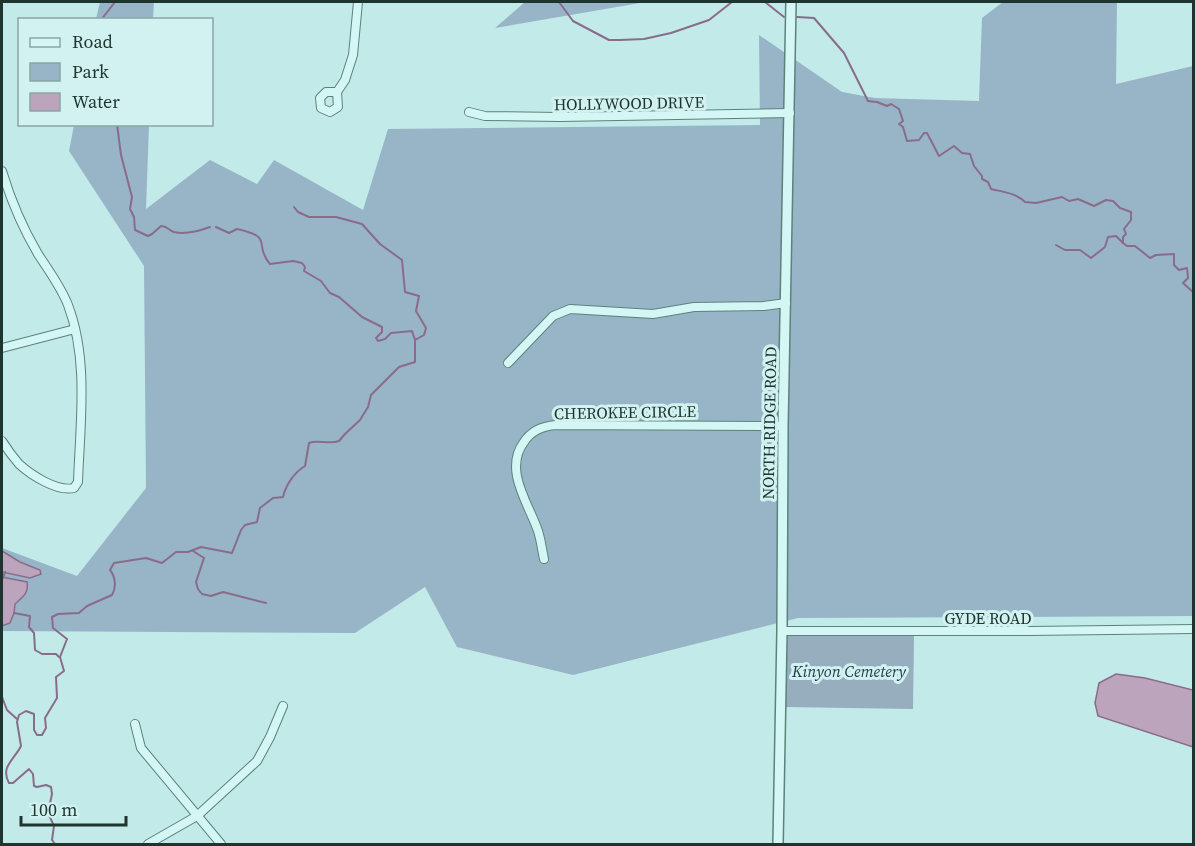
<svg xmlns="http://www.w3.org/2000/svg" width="1195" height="846" font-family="'Source Serif 4',serif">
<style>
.green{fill:#97b5c7}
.cemetery{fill:#96aebd}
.water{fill:#bca4bd;stroke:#8a6c8a;stroke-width:1.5}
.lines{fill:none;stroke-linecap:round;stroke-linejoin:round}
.stream{stroke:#8a6c8a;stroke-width:2}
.minor-casing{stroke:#5b837a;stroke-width:10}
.tertiary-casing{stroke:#5b837a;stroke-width:12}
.minor{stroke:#d4f6f4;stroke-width:8}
.tertiary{stroke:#d4f6f4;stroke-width:9}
.labels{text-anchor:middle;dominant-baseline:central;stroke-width:6;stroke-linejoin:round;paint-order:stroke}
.street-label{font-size:16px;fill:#1e342e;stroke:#d1f2f1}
.park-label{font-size:16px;font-style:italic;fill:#263a4e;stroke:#d1f2f1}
</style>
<rect width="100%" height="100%" fill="#c2eae9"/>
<g class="green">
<path d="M100,2h54l-1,17h-57z"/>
<path d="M525,2h121l-151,26z"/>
<path d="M1003,2h114l-1,82 77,-18v550l-395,2 -225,57 -116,-28 -32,-60 -70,46 -353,-2v-83l75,28 69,-88 -2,-222 -75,-115 5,-26h75l-3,84 64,-49 47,24 17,-24 89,50 25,-81 372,-4 -1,-90 83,57 33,6 104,3 3,-83z"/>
</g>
<path class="cemetery" d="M786,633l128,2 -1,74 -128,-2z"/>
<g class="water">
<path d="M2,551l18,11 20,8 1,4 -11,4 -28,-6z"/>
<path d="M2,577l25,5c2,11 -4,15 -12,22l-1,9 -4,10 -8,3z"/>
<path d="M1116,674l29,4 48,12v57l-95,-31 -3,-13 4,-20z"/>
</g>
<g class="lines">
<g class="stream">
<path d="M559,2l14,19 36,19h11l24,-1 27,-6 38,-13 23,-18"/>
<path d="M765,2l19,15"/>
<path d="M797,17l17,1 30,35 24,48 9,1 10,4 4,-2 8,5 4,12 -4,3 4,3 4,14 12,-1 5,-7h3l12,23 15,-10 8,7 8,1 4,12 8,10v3l6,3 3,7c12,3 25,4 34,13l11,1 26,-6 7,4 9,-2 16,7 12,-6 7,1 7,7 11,4v8l-7,9 2,5 -3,3v6"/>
<path d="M101,20l14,-18"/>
<path d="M117,124l4,31 11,42 -2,12 4,8 1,13 13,6 4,-2 9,-8c7,0 7,4 13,6 12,3 25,-1 36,-5"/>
<path d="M294,207l4,5 11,5h27l26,7 18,20 22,16 3,32 14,4 -3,15 10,17 -2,7 -9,5"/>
<path d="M1123,243l4,3h8l15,12 6,-3 18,-1v11l5,5 8,-2 1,10 -5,5 11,10"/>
<path d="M1056,245l9,5h15l11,8 14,-11 3,-10 8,-1 7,7"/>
<path d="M193,551l11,7 -8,24 2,7 4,5 9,2 12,-4 43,11"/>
<path d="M3,578l2,-6"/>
<path d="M14,613l16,3 -1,11 5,6 1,17 7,4h14l3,3"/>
<path d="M2,697l5,13 10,9"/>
<path d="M55,844l-3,-4 2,-14 -6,-13 4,-19 -1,-7 -5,-2 -9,2 -3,-1 -1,-12 -4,-5 -16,14h-4c-9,-16 5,-23 12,-37l-4,-24 2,-7 7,-4 8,3v16l3,5h5l4,-7 -1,-10 12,-20 -1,-21 8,-6 -4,-14 7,-18 -14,-11 -1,-11 6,-3 21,-1 8,-7 25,-11c5,-8 3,-19 -2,-25l4,-7 32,-5 16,5 14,-11h12l13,-5 31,6 9,-23 4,-5 12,-3 3,-14 13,-10 10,-1c3,-13 12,-25 22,-31l4,-23c10,-4 20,2 30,-2l6,-7 15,-14 8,-13 3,-12 28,-28 16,-5v-22l-3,-9 -21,2 -6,6 -7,2 -2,-3 6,-6v-5l-20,-10 -23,-20 -9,-4 -9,-12 -17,-10 1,-4 -3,-4 -9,-2 -23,3c-18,-21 6,-26 -33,-35l-8,4 -13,-6"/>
</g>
<defs>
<g id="minor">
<path d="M337,92h-11l-6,6 1,10 9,4 8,-5 -1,-15 8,-12 8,-25 5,-53"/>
<path d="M469,112l16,4 75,1 230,-4"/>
<path d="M2,171c9,30 20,56 36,83 11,17 23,33 30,51 21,55 12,119 10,177l-4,6c-17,4 -43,-13 -55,-24 -6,-7 -12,-15 -17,-23"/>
<path d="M2,348l73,-19"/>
<path d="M508,363l45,-47 17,-7 83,5 41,-7 70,-1 22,-3"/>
<path d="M544,559c-2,-9 -3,-19 -6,-28 -9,-27 -35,-61 -14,-89 7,-11 19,-16 32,-17l227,1"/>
<path d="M782,631h246l166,-2"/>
<path d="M135,724l6,24 80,96"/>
<path d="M148,844l49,-28 60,-55 13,-24 13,-31"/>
</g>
<path id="tertiary" d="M778,844l4,-213 1,-205 8,-424"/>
</defs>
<use href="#minor" class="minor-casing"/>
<use href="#tertiary" class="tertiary-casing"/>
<use href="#minor" class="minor"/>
<use href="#tertiary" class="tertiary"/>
</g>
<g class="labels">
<g class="street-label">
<text transform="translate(629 103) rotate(-1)">HOLLYWOOD DRIVE</text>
<text transform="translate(625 412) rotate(-1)">CHEROKEE CIRCLE</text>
<text transform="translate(769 423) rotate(-89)">NORTH RIDGE ROAD</text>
<text x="988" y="618">GYDE ROAD</text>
</g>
<g class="park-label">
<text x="849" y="671">Kinyon Cemetery</text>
</g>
</g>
<rect width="1195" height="846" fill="none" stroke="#1e342e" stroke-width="6"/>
<rect x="18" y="18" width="195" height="108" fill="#d1f2f1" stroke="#89a6a3" stroke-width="1.5"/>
<rect x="30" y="38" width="30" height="9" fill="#d4f6f4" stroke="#89a6a3" stroke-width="1.5"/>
<text x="72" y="48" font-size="18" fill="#1e342e">Road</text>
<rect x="30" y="63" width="30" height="18" fill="#97b5c7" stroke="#89a6a3" stroke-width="1.5"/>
<text x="72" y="78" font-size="18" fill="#1e342e">Park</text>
<rect x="30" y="93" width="30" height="18" fill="#bca4bd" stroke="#89a6a3" stroke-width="1.5"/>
<text x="72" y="108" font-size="18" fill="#1e342e">Water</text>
<path d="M21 816v9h105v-9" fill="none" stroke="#1e342e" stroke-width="3"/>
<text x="30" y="816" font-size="18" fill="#1e342e" stroke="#d1f2f1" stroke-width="4.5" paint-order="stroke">100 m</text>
</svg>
